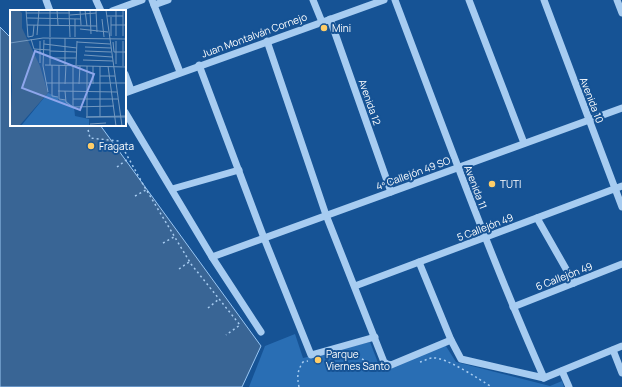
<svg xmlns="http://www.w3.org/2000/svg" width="622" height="387" font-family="Manrope,sans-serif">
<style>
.green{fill:#296eb4}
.water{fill:#396595;stroke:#9ac7f4}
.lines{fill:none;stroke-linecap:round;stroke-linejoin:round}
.path{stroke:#a7ccf1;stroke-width:1.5;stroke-dasharray:2 3;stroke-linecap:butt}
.minor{stroke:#a7ccf1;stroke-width:7}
.poi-dot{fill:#ffcd68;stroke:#165395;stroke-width:1.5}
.labels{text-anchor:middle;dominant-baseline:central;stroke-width:4;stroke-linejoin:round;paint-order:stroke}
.poi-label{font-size:10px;fill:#fff;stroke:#165395;text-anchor:start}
.street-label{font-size:10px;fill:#fff;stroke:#165395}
.inset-road{fill:none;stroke:#7398bf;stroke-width:1}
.view{fill:#8ea6ec;fill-opacity:0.15;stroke:#8ea6ec;stroke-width:2}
.inset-edge{fill:none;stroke:#fff;stroke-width:2}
</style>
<rect width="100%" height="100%" fill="#165395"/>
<path class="green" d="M295,334l8,24 67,-16 10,26 64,-25 12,19 94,24 12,-5 2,6h-315l16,-41z"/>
<path class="water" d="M0,27l11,11v87h89l161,221 -19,41h-242z"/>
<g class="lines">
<g class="path">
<path d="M87,125l3,13 29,3 25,45 47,78 49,61 -14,10"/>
<path d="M74,126l12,-1"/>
<path d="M117,167l12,-9"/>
<path d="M135,196l11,-6"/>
<path d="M163,243l11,-6"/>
<path d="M179,269l10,-7"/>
<path d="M208,308l11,-9"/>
<path d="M343,354c16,-2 27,13 41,17"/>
<path d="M420,362c4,-1 9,-4 12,-4 13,-2 48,22 60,29"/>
<path d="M299,387c-2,-10 -2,-16 4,-25l5,-1"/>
</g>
<g class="minor">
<path d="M46,0l4,11"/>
<path d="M96,0l5,11"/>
<path d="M152,0l28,72"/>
<path d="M313,0l9,22"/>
<path d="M395,0c48,127 94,254 149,378"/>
<path d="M469,0l55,143"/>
<path d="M544,0l78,207"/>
<path d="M617,0l5,13"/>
<path d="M154,5l14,-5"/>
<path d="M112,11l30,-11"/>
<path d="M330,19l61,173"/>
<path d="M267,41l59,174 58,147 3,2 4,1 60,-25"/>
<path d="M199,65l65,173 47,117 64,-18"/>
<path d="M125,74l6,16"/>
<path d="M125,93l259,-93"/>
<path d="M125,112l87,145 49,75"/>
<path d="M172,189l67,-19"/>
<path d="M537,218l37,65"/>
<path d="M212,257l410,-149"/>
<path d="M419,262l32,78 10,19 83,19 78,-32"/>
<path d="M355,286l267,-100"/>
<path d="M513,307l109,-43"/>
<path d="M613,350l9,23"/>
<path d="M562,371l7,16"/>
</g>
</g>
<g class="poi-dot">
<circle cx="324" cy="28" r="4"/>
<circle cx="91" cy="146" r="4"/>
<circle cx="492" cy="184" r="4"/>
<circle cx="318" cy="360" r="4"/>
</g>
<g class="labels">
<g class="poi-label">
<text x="332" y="28">Mini</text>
<text x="99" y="146">Fragata</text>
<text x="500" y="184">TUTI</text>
<text x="326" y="354">Parque<tspan x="326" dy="12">Viernes Santo</tspan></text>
</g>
<g class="street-label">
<text transform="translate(254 35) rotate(-20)">Juan Montalván Cornejo</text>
<text transform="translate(592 100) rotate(69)">Avenida 10</text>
<text transform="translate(370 102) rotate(71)">Avenida 12</text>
<text transform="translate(413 173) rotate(-20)">4º Callejón 49 SO</text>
<text transform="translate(476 187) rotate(69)">Avenida 11</text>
<text transform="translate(485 227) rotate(-21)">5 Callejón 49</text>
<text transform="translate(564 276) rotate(-21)">6 Callejón 49</text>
</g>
</g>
<g transform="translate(10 10)">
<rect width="116" height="116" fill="#165395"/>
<path d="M38,83l10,4v3h7l9,7 1,9 14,3v7h-68z" fill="#296eb4"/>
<path d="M0,0h9l3,3v15l18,38 8,27 -29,33h-9l2,-38z" fill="#396595"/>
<path class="inset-road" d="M16,0l2,27 5,-1 1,-11M47,0l1,15M59,0l1,27M70,0l1,15M75,0l2,16M80,0l1,24M86,0l1,22M96,0l16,116M16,3h44M60,5l26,-2M97,6h16M17,8l54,1M65,9v18M92,9l2,18M17,15l70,1M101,15h15M70,19l28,3M27,25l2,-25M101,26v-19M106,26v-26M113,26v-26M40,27v-27M21,29l3,10 16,1M34,30l-1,26 5,26M67,32l33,2M103,32l1,10h12M0,33l33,-5 83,1M34,34l33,4M75,37l26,1M40,41l27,1M75,41l26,1M74,45l28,2M40,48h26M73,50l30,1M30,53v-22M106,54v-23M35,55l81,2M40,55v-27M42,55v31l6,1M49,55v34l7,1M55,55v-27M63,55v41M66,55l1,-24M83,56v18M90,56v51M98,56l8,60M113,56v-25M90,66h15M36,73h79M55,74l1,-19M69,74l1,-18M48,81l59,1M55,81l1,11 7,5 41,-1M63,89h45M77,106v-50M116,106l-40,1h40M80,114l16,-1"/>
<path class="view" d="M25,41l59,23 -14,36 -58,-22z"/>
<rect width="116" height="116" class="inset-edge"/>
</g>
</svg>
